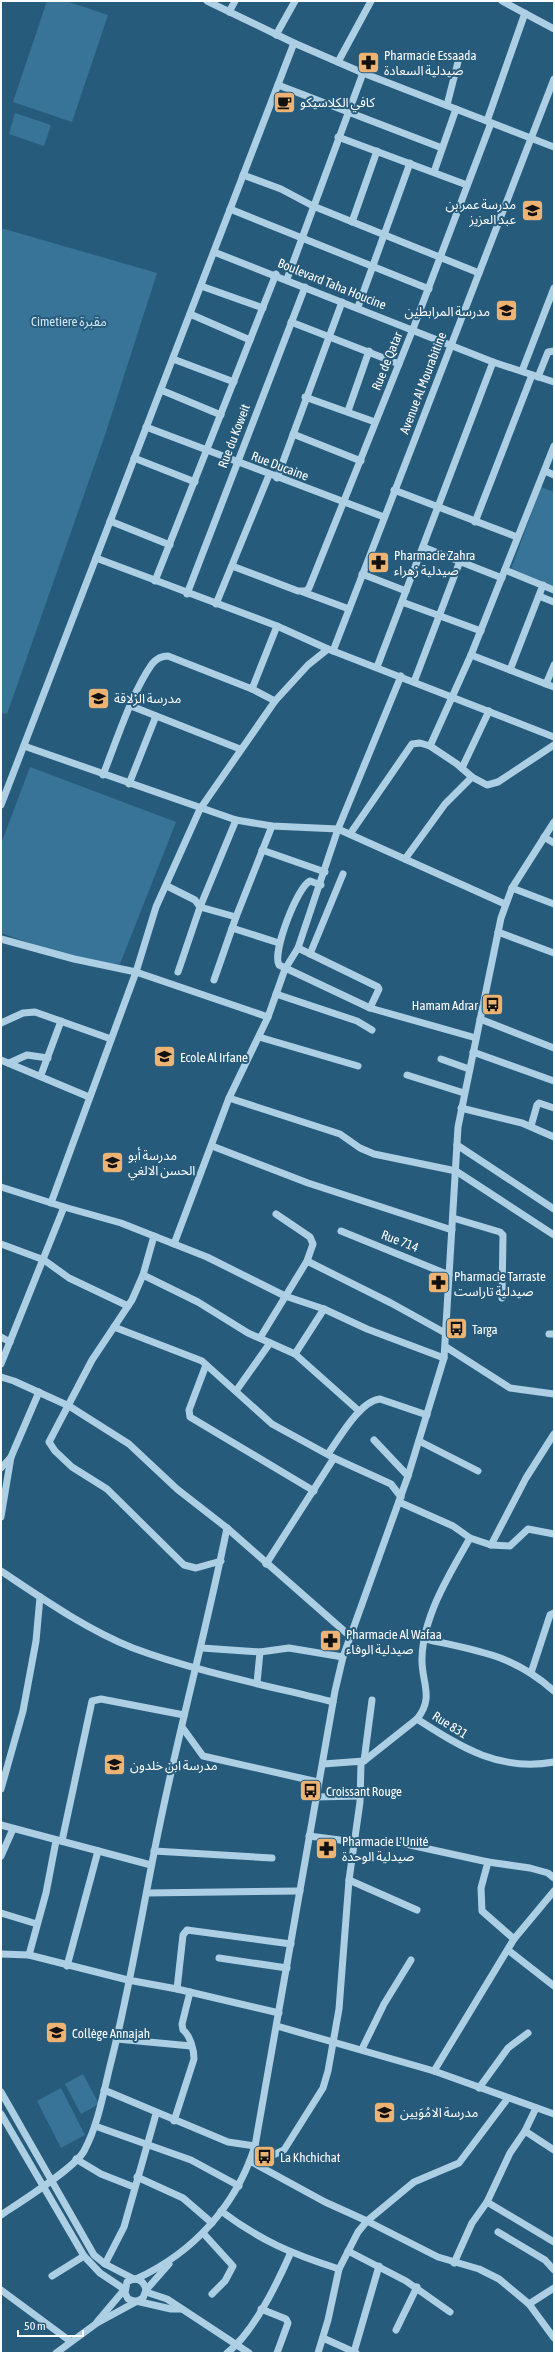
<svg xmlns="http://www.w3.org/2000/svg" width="555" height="2354" font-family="'Asap Condensed','Noto Sans Arabic',sans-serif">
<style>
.green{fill:#387497}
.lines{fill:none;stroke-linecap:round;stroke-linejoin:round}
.minor{stroke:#accfe4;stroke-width:7}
.labels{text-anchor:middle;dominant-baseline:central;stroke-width:4;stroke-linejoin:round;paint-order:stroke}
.poi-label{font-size:13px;fill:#fff;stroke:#275b7c;text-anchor:start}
.street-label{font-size:13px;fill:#fff;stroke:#275b7c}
.park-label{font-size:13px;fill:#cfe6f3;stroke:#275b7c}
</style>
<rect width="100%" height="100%" fill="#275b7c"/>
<g class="green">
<path d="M47,1h19l42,14 -36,107 -59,-20z"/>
<path d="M15,113l36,12 -7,21 -35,-12z"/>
<path d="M1,228l156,45 -52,162 -98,279 -6,-1z"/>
<path d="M541,487l13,5v96l-44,-16z"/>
<path d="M30,767l146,55 -56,142 -43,-4 -76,-27v-89z"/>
<path d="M83,2074l16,30 -18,10 -16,-30z"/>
<path d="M61,2088l24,47 -24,13 -24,-47z"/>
</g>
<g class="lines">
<g class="minor">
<path d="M207,1l87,42 69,30 191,74"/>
<path d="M502,1l52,28"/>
<path d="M229,12l6,-11"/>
<path d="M276,35l19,-34"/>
<path d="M338,62l33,-61"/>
<path d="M278,85l164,63"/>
<path d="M447,105l12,-47"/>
<path d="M487,121l38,-108"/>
<path d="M338,137l129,48"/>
<path d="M434,172l22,-63"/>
<path d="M243,175l38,14 32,17 166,67"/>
<path d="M230,209l199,80"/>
<path d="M352,222l25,-71"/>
<path d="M214,252l279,110 61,20"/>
<path d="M287,279l76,-206"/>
<path d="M201,286l62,22"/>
<path d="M358,307l52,-144"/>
<path d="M190,314l60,26"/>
<path d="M291,322l108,42"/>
<path d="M173,359l61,23"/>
<path d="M522,371l32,-83"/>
<path d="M538,377l10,-25 6,-1"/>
<path d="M161,390l60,25"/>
<path d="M305,397l70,25"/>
<path d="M348,411l21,-60"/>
<path d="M146,427l238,90"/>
<path d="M293,434l68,27"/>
<path d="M554,446l-83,209 -41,91 27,18 15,13 15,8 11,-3 56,-37"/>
<path d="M134,458l61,24"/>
<path d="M545,471l9,4"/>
<path d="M277,478l65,-176"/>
<path d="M394,490l123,47"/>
<path d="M110,521l60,24"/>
<path d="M475,522l57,-147"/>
<path d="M423,547l79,31"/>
<path d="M96,558l181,68 51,23 226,88"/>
<path d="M232,566l66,25h8l3,-3 104,-259 78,-206"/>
<path d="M505,570l49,20"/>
<path d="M362,574l44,17"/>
<path d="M155,581l121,-307"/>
<path d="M303,592l46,17"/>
<path d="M187,594l118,-307"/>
<path d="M539,596l15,6"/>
<path d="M402,602l79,29"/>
<path d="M216,604l53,-129"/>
<path d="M333,651l221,-572"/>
<path d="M471,655l75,29 8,-19"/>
<path d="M377,667l116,-305"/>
<path d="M510,670l33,-85"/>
<path d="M414,682l46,-121"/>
<path d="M546,684l8,3"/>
<path d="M252,689l25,-63"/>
<path d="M131,706l109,43"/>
<path d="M24,746l212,74 36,6 66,3 167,75"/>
<path d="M462,768l27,-57"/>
<path d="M103,775c13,-33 29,-83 49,-111 4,-5 10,-8 16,-8l84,33 23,12"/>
<path d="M129,784l27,-68"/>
<path d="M1,805l293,-762"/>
<path d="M350,834l62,-90 8,-1 10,3"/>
<path d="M544,837l10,6"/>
<path d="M262,850l63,22"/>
<path d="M405,859l40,-55 27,-27"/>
<path d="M321,885l-11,-4c-13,6 -38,72 -31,84l91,43 106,30"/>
<path d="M167,886l28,14 5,7 36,10"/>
<path d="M512,888l42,16"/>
<path d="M232,928l47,15"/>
<path d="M498,932l56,21"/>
<path d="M1,939l73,20 62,13 132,45"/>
<path d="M298,948l80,39 1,2 -9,19"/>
<path d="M310,954l33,-80"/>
<path d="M178,972l22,-65 36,-87"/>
<path d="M214,980l22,-63 36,-91"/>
<path d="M276,994l81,27 15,9"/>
<path d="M480,1019l74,29"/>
<path d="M1,1023l22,-10 12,-1 76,27"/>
<path d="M259,1037l99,29"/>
<path d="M473,1052l81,29"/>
<path d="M441,1059l28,10"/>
<path d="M1,1060l88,37"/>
<path d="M9,1063l18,-8 21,3"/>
<path d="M41,1075l20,-54"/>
<path d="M407,1075l57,18"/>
<path d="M229,1098l111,36 20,14 14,6 82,17 98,64"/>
<path d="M461,1108l61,15 32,14"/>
<path d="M531,1126l6,-21 2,-2 15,5"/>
<path d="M457,1145l97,64"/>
<path d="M212,1146l96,37 144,47"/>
<path d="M1,1187l63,20 57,16 86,34 78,39 39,13 43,20 77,29"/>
<path d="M51,1203l85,-231 20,-65 44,-98 75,-108 33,-36 20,-16"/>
<path d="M453,1218l47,14 3,3 -1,63"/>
<path d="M341,1231l108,44"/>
<path d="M154,1236l-11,39 -11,25 -40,60 -43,82 6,9 17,16 35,22 77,76 12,3 25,-7"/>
<path d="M1,1244l43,16 25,18 59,28"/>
<path d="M174,1244l55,-146 39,-81 17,-48 13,-21 40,-119 63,-153"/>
<path d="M307,1261l84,42 56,31"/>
<path d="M143,1275l55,27 50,31 47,21 64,57"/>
<path d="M114,1327l88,34 70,63 62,34 57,26 10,13"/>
<path d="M549,1334h5"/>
<path d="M1,1337l9,5"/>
<path d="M260,1338l47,-77 6,-17 -3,-7 -34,-23"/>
<path d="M446,1347l64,41 44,6"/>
<path d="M295,1354l29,-45"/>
<path d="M1,1364l63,-157"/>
<path d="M206,1365l-17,45 1,7 124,74"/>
<path d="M1,1377l13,4 55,25 60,38 48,45 50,39 124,109"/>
<path d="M236,1391l34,-48"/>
<path d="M374,1440l34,36"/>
<path d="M419,1441l59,30"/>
<path d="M328,1454c12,-17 32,-53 52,-55l47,16"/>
<path d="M1,1468l10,-11"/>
<path d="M399,1502l54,24 17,12c-20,35 -47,78 -48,120 -1,24 13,39 -5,61"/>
<path d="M1,1517l10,-60 28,-65"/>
<path d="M470,1538l21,7 35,-67 28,-44"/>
<path d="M491,1545l19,1 18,-17 26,5"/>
<path d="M266,1564l68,-106"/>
<path d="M1,1571c42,28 85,58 132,77 61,23 136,38 200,54"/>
<path d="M425,1639c53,12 87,15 129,52"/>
<path d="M202,1648l58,4"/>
<path d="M531,1673l19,-58 4,-2"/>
<path d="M257,1683l3,-31 29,-4 54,9"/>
<path d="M182,1727l21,29 115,26"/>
<path d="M364,1761l8,-61"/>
<path d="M323,1764l41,-3 53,-42c44,28 82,53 137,43"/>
<path d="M1,1789l22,-78 13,-70 4,-44"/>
<path d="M316,1797l44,-1"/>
<path d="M1,1825l150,40"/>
<path d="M309,1836l46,6 46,1 87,19 42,6 18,5 6,5"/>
<path d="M62,1841l30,-140 9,-2 83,16"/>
<path d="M154,1851l118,7"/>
<path d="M1,1856l12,-27"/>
<path d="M488,1862l-7,26 1,23 32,28"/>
<path d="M349,1880l68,30"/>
<path d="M147,1893l153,-2"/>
<path d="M1,1913l36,11"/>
<path d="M508,1950l46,36"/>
<path d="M1,1954l28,1 99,25 49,9 102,24"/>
<path d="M29,1955l17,-62 10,-52"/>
<path d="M219,1958l68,10"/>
<path d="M67,1966l31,-115"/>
<path d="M177,1989l6,-54 4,-5 104,14"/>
<path d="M277,2026l157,45 120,43"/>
<path d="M117,2039l74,7"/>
<path d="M362,2049l22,-45 27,-44"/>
<path d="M434,2071l80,-132 40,-48"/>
<path d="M479,2088l29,-40 20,-15"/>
<path d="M104,2090l124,52 27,4"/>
<path d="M1,2092l93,163 11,9 29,15"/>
<path d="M508,2098l-49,65 -45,19 -47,39 71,36 41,12 20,10 30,25 25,34"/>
<path d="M536,2108l-11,23 29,19"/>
<path d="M1,2114l83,142 16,17 24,16"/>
<path d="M174,2121l20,-62c0,-9 -4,-24 -11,-29l-1,-6 8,-32"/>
<path d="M95,2126l96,34 48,26"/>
<path d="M253,2154l20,1 11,-5 39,-62 5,-17 11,-62 10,-129 11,-78 1,-39"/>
<path d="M76,2159l25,15 33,13"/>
<path d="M250,2161l75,41 42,19 -9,11 -19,37 -11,51 -10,33"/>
<path d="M137,2177l46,21 29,25"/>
<path d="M487,2202l67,40"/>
<path d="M221,2211c40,30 71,43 118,58"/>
<path d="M1,2215c18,-12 74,-47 83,-64 14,-26 19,-56 26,-85 18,-70 30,-142 44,-213 21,-109 51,-216 73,-325"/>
<path d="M498,2232l47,28 9,10"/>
<path d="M203,2233l30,33 -8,15 -13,13"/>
<path d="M348,2251l58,30 44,31"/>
<path d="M454,2263l18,-40 15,-21 23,-49 15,-22"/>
<path d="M105,2264l19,-37 32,-113"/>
<path d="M52,2276l32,-20"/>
<path d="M136,2279c57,-26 100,-73 119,-133l80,-455 8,-34 65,-181 36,-118 14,-231 43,-209 11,-30 42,-66"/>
<path d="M1,2290l69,51"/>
<path d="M146,2292l21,7 82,54"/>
<path d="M134,2301l-6,-2 -3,-6 2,-11c9,-6 17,-2 19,8"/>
<path d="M136,2301l35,8h10"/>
<path d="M529,2304l25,-16"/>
<path d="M261,2309l25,10 2,4 -11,30"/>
<path d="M97,2322l27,-32"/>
<path d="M396,2330l21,-43"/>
<path d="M323,2338l31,14"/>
<path d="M56,2353l41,-30 46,-25 3,-8 23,-26"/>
<path d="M227,2353c27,-21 50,-69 64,-101"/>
<path d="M356,2353l-2,-1 25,-86"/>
</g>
</g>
<defs>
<symbol id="pharmacy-square" viewBox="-11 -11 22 22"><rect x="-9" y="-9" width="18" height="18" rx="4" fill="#ecb372" stroke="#275b7c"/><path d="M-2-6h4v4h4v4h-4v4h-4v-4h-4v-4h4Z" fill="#111"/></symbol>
<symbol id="cafe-square" viewBox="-11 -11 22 22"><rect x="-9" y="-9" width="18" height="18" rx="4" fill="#ecb372" stroke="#275b7c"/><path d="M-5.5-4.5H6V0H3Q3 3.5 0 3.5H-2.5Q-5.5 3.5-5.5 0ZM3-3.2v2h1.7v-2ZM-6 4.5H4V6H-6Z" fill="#111"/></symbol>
<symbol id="school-square" viewBox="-11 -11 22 22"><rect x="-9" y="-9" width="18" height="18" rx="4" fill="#ecb372" stroke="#275b7c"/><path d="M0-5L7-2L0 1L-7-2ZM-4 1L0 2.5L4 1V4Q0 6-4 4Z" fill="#111"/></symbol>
<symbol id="bus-square" viewBox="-11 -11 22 22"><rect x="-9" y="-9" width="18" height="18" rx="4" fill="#ecb372" stroke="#275b7c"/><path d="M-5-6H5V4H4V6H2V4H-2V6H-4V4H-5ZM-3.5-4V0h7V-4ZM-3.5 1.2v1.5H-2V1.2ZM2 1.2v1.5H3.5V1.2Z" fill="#111"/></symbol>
</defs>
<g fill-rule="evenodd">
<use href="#pharmacy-square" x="356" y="50" width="25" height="25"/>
<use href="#cafe-square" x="272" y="90" width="25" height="25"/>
<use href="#school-square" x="520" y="198" width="25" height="25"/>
<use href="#school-square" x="494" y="298" width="25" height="25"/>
<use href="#pharmacy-square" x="366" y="550" width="25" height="25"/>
<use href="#school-square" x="86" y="686" width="25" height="25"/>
<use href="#bus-square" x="480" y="992" width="25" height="25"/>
<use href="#school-square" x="152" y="1044" width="25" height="25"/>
<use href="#school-square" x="100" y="1150" width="25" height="25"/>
<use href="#pharmacy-square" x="426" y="1270" width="25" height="25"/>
<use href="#bus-square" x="444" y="1316" width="25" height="25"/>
<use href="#pharmacy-square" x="318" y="1628" width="25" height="25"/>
<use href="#school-square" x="102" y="1752" width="25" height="25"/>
<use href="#bus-square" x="298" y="1778" width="25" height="25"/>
<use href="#pharmacy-square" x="314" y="1836" width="25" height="25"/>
<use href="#school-square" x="44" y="2020" width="25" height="25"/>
<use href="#school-square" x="372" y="2100" width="25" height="25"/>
<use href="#bus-square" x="252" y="2144" width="25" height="25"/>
</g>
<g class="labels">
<g class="poi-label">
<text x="384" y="55">Pharmacie Essaada<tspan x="384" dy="15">صيدلية السعادة</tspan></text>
<text x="300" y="102">كافي الكلاسيكو</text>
<text x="516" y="204" text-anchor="end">مدرسة عمر بن<tspan x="516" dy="15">عبد العزيز</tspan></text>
<text x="490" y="311" text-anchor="end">مدرسة المرابطين</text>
<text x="394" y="555">Pharmacie Zahra<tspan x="394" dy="15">صيدلية زهراء</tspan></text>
<text x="114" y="698">مدرسة الزلاقة</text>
<text x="478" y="1005" text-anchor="end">Hamam Adrar</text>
<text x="180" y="1057">Ecole Al Irfane</text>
<text x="128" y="1155">مدرسة أبو<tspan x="128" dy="15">الحسن الالغي</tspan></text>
<text x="454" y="1276">Pharmacie Tarraste<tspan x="454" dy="15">صيدلية تاراست</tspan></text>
<text x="472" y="1329">Targa</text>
<text x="346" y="1634">Pharmacie Al Wafaa<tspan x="346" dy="15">صيدلية الوفاء</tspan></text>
<text x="130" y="1765">مدرسة ابن خلدون</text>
<text x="326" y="1791">Croissant Rouge</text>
<text x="342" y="1841">Pharmacie L'Unité<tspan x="342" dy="15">صيدلية الوحدة</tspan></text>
<text x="72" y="2033">Collège Annajah</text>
<text x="400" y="2112">مدرسة الامُوَيين</text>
<text x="280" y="2157">La Khchichat</text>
</g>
<g class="street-label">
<text transform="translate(332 284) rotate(22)">Boulevard Taha Houcine</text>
<text transform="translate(387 361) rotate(-68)">Rue de Qatar</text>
<text transform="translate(423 383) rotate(-69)">Avenue Al Mourabitine</text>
<text transform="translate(234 436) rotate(-69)">Rue du Koweit</text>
<text transform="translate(280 466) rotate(21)">Rue Ducaine</text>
<text transform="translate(400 1241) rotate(21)">Rue 714</text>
<text transform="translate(450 1725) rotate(32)">Rue 831</text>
</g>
<g class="park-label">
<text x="69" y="321">Cimetiere مقبرة</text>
</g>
</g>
<rect width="555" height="2354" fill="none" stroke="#ffffff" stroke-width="4"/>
<path d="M18 2330v6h65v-6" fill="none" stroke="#ffffff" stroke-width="2"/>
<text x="24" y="2330" font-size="12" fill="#ffffff" stroke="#275b7c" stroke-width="3" paint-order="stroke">50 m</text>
</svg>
